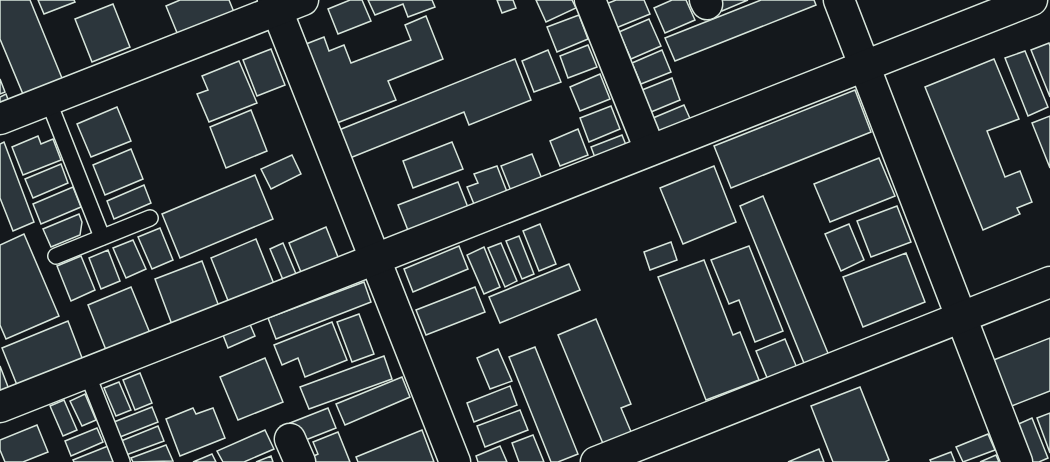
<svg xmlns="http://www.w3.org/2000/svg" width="1050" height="462" font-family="'Sofia Sans Condensed',sans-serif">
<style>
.building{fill:#2c363c;stroke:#d8e6dc;stroke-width:1.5}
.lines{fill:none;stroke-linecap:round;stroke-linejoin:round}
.lane-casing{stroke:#d8e6dc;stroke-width:18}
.street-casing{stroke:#d8e6dc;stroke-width:33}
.lane{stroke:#14181c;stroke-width:15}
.street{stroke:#14181c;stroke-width:30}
</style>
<rect width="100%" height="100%" fill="#14181c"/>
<g class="building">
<path d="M0,0h30l34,83 -39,16 -25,-60z"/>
<path d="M38,0h36l1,2 -31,12z"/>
<path d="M180,0h49l7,17 -56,23 -14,-34z"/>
<path d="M350,0h12l9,21 -33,13 -10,-25z"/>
<path d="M368,0h64l3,7 -27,10 -5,-13 -28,11z"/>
<path d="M497,0h16l3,8 -14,5z"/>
<path d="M536,0h36l4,8 -30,14z"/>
<path d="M616,0h28l6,14 -34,14 -10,-24z"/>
<path d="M672,0h14l9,20 -30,13 -11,-25z"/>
<path d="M717,0h31l-26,11z"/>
<path d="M761,0h53l2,5 -141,56 -10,-23z"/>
<path d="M113,4l17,43 -38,15 -17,-43z"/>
<path d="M579,15l9,24 -31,13 -10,-25z"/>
<path d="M426,16l17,43 -55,22 8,19 -59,23 -31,-79 18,-7 5,14 15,-6 7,18 60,-23 -6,-15z"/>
<path d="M649,19l12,27 -30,13 -12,-27z"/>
<path d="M1049,43l1,3v51l-19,-47z"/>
<path d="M588,45l9,22 -29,11 -8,-22z"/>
<path d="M271,49l14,36 -28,11 -14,-36z"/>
<path d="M548,50l13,32 -27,10 -12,-31z"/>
<path d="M662,50l9,22 -30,12 -9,-21z"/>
<path d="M1025,51l23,56 -20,9 -23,-58z"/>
<path d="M515,59l16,41 -62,25 -5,-13 -114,46 -11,-28z"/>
<path d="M994,59l25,60 -32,12 18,46 15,-6 12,31 -15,6 3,6 -37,16 -58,-143z"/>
<path d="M239,61l18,42 -48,19 -12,-28 11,-4 -6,-14z"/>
<path d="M600,74l10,25 -30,12 -10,-24z"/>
<path d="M672,78l8,22 -29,12 -9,-22z"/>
<path d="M0,79l5,13 -5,2z"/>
<path d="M855,90l16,42 -140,56 -17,-42z"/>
<path d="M6,94l6,16 -12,5v-18z"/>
<path d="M684,105l8,18 -32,13 -7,-18z"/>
<path d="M611,106l9,23 -31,13 -9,-24z"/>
<path d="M117,107l14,34 -40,16 -14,-33z"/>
<path d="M251,110l16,41 -41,17 -16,-41z"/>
<path d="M1050,116v52l-18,-45z"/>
<path d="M578,129l10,26 -28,11 -10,-25z"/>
<path d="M622,135l6,15 -31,13 -6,-16z"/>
<path d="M38,136l3,8 12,-5 8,21 -38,15 -11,-28z"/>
<path d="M4,142l30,80 -21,9 -13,-33v-54z"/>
<path d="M452,142l11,27 -50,19 -10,-27z"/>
<path d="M131,149l12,30 -38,16 -12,-30z"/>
<path d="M532,154l12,30 -31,12 -12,-30z"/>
<path d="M292,155l9,19 -30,15 -10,-20z"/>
<path d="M879,158l16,38 -65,26 -16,-38z"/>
<path d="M61,164l7,19 -35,15 -8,-19z"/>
<path d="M497,166l12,31 -33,12 -9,-22 11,-4 -4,-9z"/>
<path d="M714,166l22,56 -53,22 -23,-56z"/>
<path d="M255,175l18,44 -93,39 -18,-44z"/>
<path d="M458,182l13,33 -60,23 -13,-33z"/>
<path d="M144,185l7,18 -37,16 -7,-18z"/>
<path d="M73,187l8,20 -40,17 -8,-20z"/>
<path d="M763,196l67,162 -24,10 -66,-162z"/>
<path d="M897,206l14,36 -40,15 -14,-36z"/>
<path d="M79,214l3,8 -2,13 -29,12 -8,-18z"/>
<path d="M540,224l16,40 -17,7 -16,-40z"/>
<path d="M849,224l15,36 -23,11 -16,-37z"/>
<path d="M326,227l14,35 -37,15 -14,-34z"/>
<path d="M160,228l13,32 -21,9 -14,-32z"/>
<path d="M24,234l35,82 -53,23 -6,-14v-80z"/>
<path d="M519,236l15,38 -12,5 -16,-38z"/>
<path d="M256,239l20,50 -45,19 -20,-50z"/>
<path d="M133,240l13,29 -20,9 -13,-30z"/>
<path d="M671,242l6,18 -27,10 -6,-18z"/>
<path d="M283,243l16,38 -13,6 -16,-38z"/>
<path d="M501,243l16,38 -12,6 -17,-39z"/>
<path d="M459,246l9,23 -55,23 -9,-23z"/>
<path d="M749,246l34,85 -28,11 -16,-42 -10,4 -18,-44z"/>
<path d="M484,247l16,40 -16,7 -17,-39z"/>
<path d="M108,250l12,31 -19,8 -12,-31z"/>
<path d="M906,253l19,49 -62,25 -20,-50z"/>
<path d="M81,256l14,34 -24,11 -14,-35z"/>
<path d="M704,260l29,75 7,-3 19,48 -53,20 -48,-123z"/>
<path d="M202,261l19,51 -47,18 -19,-51z"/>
<path d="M569,264l11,26 -80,33 -11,-26z"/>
<path d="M364,282l7,20 -95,37 -8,-21z"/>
<path d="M131,287l21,51 -44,17 -20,-50z"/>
<path d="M475,287l10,25 -59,23 -10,-25z"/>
<path d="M359,314l15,40 -22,8 -15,-40z"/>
<path d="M596,319l35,85 -10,4 11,26 -28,12 -46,-111z"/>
<path d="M68,321l16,42 -65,27 -17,-42z"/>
<path d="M249,322l6,14 -27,12 -5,-13z"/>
<path d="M332,322l15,38 -42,17 -7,-19 -16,7 -8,-20z"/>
<path d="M1050,338v53l-41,16 -18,-46z"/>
<path d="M785,339l12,29 -29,12 -12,-29z"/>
<path d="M535,347l43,107 -20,8h-7l-42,-105z"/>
<path d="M498,349l14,32 -22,8 -13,-31z"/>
<path d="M384,356l8,23 -83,30 -9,-22z"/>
<path d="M265,358l18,44 -45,18 -18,-43z"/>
<path d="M0,366l10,26 -10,4z"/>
<path d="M140,373l12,30 -17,7 -12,-30z"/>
<path d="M402,377l8,20 -65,28 -9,-21z"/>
<path d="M119,382l12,28 -15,6 -12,-28z"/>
<path d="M510,386l7,19 -43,17 -7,-19z"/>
<path d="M860,387l29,73 -4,2h-52l-22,-56z"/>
<path d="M85,394l11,26 -14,6 -12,-25z"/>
<path d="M64,400l13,30 -14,6 -13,-30z"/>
<path d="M152,407l6,15 -38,15 -6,-15z"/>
<path d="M193,408l3,6 17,-6 12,30 -45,18 -14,-37z"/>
<path d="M328,408l8,20 -38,15 -8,-20z"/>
<path d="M520,410l8,20 -43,17 -8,-21z"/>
<path d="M1050,413v40l-13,-35z"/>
<path d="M1032,418l16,40 -9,4h-11l-14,-36z"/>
<path d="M37,425l11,27 -25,10h-18l-5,-12v-10z"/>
<path d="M158,426l6,15 -38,14 -5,-14z"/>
<path d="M97,428l6,14 -32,14 -6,-15z"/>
<path d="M265,430l9,19 -30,13h-21l-6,-11z"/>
<path d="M422,430l12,32h-76l-2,-5z"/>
<path d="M338,432l12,30h-42l-1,-3 11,-5 -5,-12z"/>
<path d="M988,434l7,16 -32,12 -7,-15z"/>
<path d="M533,435l11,27h-25l-7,-19z"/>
<path d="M166,445l7,16 -40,1 -2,-4z"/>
<path d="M108,446l6,16h-40l-1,-2z"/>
<path d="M500,446l7,16h-29l-2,-6z"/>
<path d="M819,449l5,13h-36z"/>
<path d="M951,452l4,10h-24l-1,-2z"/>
<path d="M212,454l4,8h-23z"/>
<path d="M996,455l3,7h-19z"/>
<path d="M271,456l2,6h-17z"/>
</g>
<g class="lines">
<defs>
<g id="lane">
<path d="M48,100l54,137"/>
<path d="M56,256l94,-38"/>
<path d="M87,373l35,89"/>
</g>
<g id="street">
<path d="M273,0l182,462"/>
<path d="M590,0l60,150"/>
<path d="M705,0l2,4"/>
<path d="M839,0l178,462"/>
<path d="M0,119l303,-119"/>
<path d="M0,407l1032,-407"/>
<path d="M290,439l10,23"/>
<path d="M596,462l454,-180"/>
</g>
</defs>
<use href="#lane" class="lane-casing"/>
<use href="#street" class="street-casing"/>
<use href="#lane" class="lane"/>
<use href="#street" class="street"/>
</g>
</svg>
